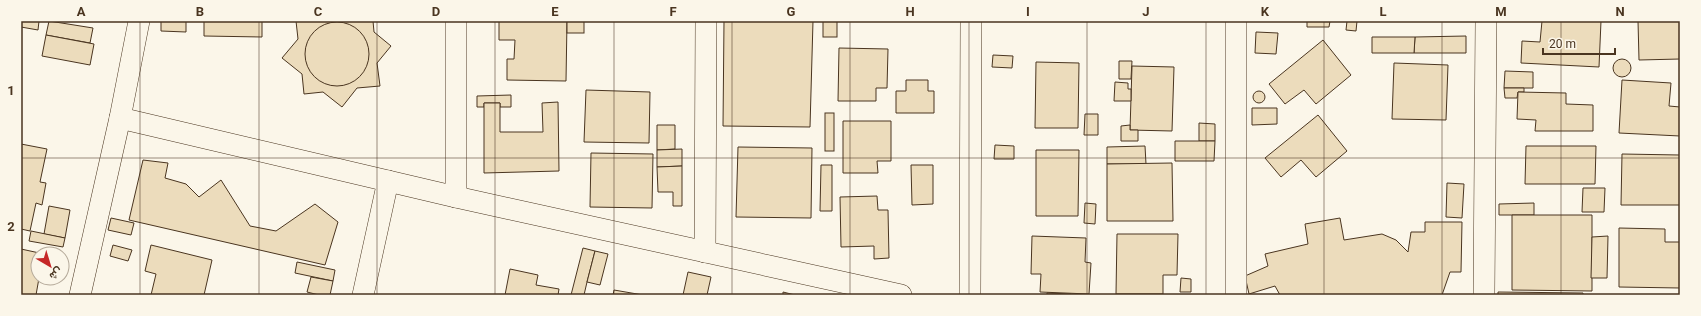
<svg xmlns="http://www.w3.org/2000/svg" width="1701" height="316" font-family="Roboto,Vazirmatn,sans-serif">
<style>
.building{fill:#ecdcbc;stroke:#4a3520}
.lines{fill:none;stroke-linecap:round;stroke-linejoin:round}
.street-casing{stroke:#4a3520;stroke-width:22}
.street{stroke:#fbf6e9;stroke-width:21}
.grid{fill:none;stroke:#4a3520;stroke-width:1;stroke-opacity:0.55}
.neatline{fill:none;stroke:#4a3520;stroke-width:1.5}
.grid-label{font-size:13px;text-anchor:middle;font-weight:bold;fill:#4a3520}
</style>
<rect width="100%" height="100%" fill="#fbf6e9"/>
<g class="building">
<path d="M21,21h18l-1,9 -17,-3z"/>
<path d="M49,21l44,7 -3,15 -44,-8z"/>
<path d="M161,21h25v11l-25,-1z"/>
<path d="M204,21h58v16l-58,-1z"/>
<path d="M296,21h77l1,11 17,14 -14,17 3,23 -23,2 -15,19 -19,-15 -19,2 -2,-20 -20,-16 16,-19z"/>
<path d="M499,21h68l-1,60 -59,-1v-21h7l1,-19h-16z"/>
<rect x="567" y="21" width="17" height="12"/>
<path d="M724,21h89l-3,106 -87,-1z"/>
<rect x="823" y="21" width="14" height="16"/>
<path d="M1307,21h23l-1,6h-22z"/>
<path d="M1347,21h10l-1,10 -10,-1z"/>
<path d="M1542,21h59l-2,46 -78,-4 1,-22 18,1z"/>
<path d="M1638,21h42v38l-41,1z"/>
<circle cx="337" cy="54" r="32"/>
<path d="M1256,32l22,1 -2,21 -21,-1z"/>
<path d="M46,35l48,9 -4,21 -48,-9z"/>
<path d="M1466,36v17h-52l1,-16z"/>
<path d="M1372,37h43l-1,16h-42z"/>
<path d="M1323,40l28,35 -35,29 -12,-14 -19,14 -16,-20z"/>
<path d="M839,48l49,1 -1,39h-11v13h-38z"/>
<path d="M993,55l20,1 -1,12 -20,-1z"/>
<circle cx="1622" cy="68" r="9"/>
<path d="M1119,61h13l-1,18h-12z"/>
<path d="M1036,62l43,1 -1,65h-43z"/>
<path d="M1394,63l54,2 -2,55 -54,-1z"/>
<path d="M1132,66l42,1 -2,64 -42,-1z"/>
<path d="M1505,71l28,1v16h-29z"/>
<path d="M906,80h22v11h6v22h-38v-22h10z"/>
<path d="M1622,80l49,3 -2,23 11,1v29l-61,-3z"/>
<path d="M1115,82l13,1v6h3v12h-17z"/>
<path d="M1504,88h20v4h-6l-1,6h-12z"/>
<path d="M586,90l64,2 -1,51 -65,-1z"/>
<circle cx="1259" cy="97" r="6"/>
<path d="M1518,92l48,1v11l27,1v26h-58l1,-11 -19,-1z"/>
<path d="M511,95v12h-11v-4h-16v4h-7v-11z"/>
<path d="M558,102l1,69 -75,2v-70h16v29h43l-1,-29z"/>
<path d="M1252,108h25v16l-25,1z"/>
<rect x="825" y="113" width="9" height="38"/>
<path d="M1085,114h13v21h-14z"/>
<path d="M1318,115l29,36 -31,26 -15,-17 -20,17 -16,-19z"/>
<path d="M843,121h48v40h-14l1,12h-35z"/>
<path d="M1199,123l16,1v17h-16z"/>
<path d="M657,125h18v24l-18,1z"/>
<path d="M1130,125v5h8v11h-17v-15z"/>
<path d="M1175,141h40l-1,20h-39z"/>
<path d="M21,144l26,5 -7,33 6,1 -4,22 -6,-2 -6,28 -9,-2z"/>
<path d="M995,145l19,1v13h-20z"/>
<path d="M1145,146l1,18h-39v-17z"/>
<path d="M1526,146h70l-1,38h-70z"/>
<path d="M738,147l74,1 -1,70 -75,-1z"/>
<path d="M682,149v17l-25,1v-17z"/>
<path d="M1036,150h43l-1,66h-42z"/>
<path d="M591,153l62,1 -1,54 -62,-1z"/>
<path d="M1622,154l58,1v50h-59z"/>
<path d="M143,160l25,3 -3,15 21,6 13,13 22,-17 29,46 26,5 39,-27 23,18 -13,43 -196,-45z"/>
<path d="M1172,163l1,58h-66v-57z"/>
<path d="M821,165h11v46h-12z"/>
<path d="M911,165h22v39l-21,1z"/>
<path d="M682,166v40h-9v-14h-15l-1,-25z"/>
<path d="M1447,183l17,1 -2,34 -16,-1z"/>
<path d="M1583,188h22l-1,24h-22z"/>
<path d="M877,196l1,14h10l1,48 -15,1v-13l-33,1 -1,-50z"/>
<path d="M1085,203l11,1 -1,20 -11,-1z"/>
<path d="M1534,203v12h-35v-11z"/>
<path d="M49,206l21,4 -5,28 -21,-4z"/>
<path d="M1512,215h80v76l-80,-1z"/>
<path d="M111,218l23,5 -3,12 -23,-5z"/>
<path d="M1340,218l4,22 38,-6 14,6 12,12 3,-20h14v-10h37l-1,50h-11l-8,23h-162l-5,-9 -26,8 -4,-18 23,-10 -3,-12 43,-10 -3,-20z"/>
<path d="M1619,228l46,1v13h15v46l-61,-1z"/>
<path d="M31,231l34,7 -2,9 -34,-6z"/>
<path d="M1117,234h61l-1,41h-14v19h-47z"/>
<path d="M1032,236l54,2 -1,24 6,1 -2,31 -49,-2 1,-18h-10z"/>
<path d="M1608,236l-1,42h-16l1,-41z"/>
<path d="M113,245l19,5 -4,11 -18,-5z"/>
<path d="M151,245l61,15 -8,35h-53l5,-21 -11,-3z"/>
<path d="M583,248l12,3 -8,31 -3,13h-13z"/>
<path d="M21,249l23,5h-6v24h1l-3,17h-15z"/>
<path d="M595,251l13,3 -8,31 -13,-3z"/>
<path d="M297,262l38,8 -2,11 -38,-8z"/>
<path d="M510,269l28,6 -2,10 23,4 -1,6h-53z"/>
<path d="M688,272l23,5 -4,18h-24z"/>
<path d="M311,277l22,4 -3,14h-11l-12,-3z"/>
<path d="M1181,278l10,1v13h-11z"/>
<path d="M614,290l29,5h-30z"/>
<path d="M783,292l12,3h-12z"/>
<path d="M1498,292l85,1v2h-85z"/>
<path d="M1047,293l24,1v1h-24z"/>
</g>
<g class="lines">
<defs>
<g id="street">
<path d="M1236,21v274"/>
<path d="M120,118l336,79 445,98"/>
<path d="M456,197v-176"/>
<path d="M705,252l1,-231"/>
<path d="M80,295l40,-177 19,-97"/>
<path d="M363,295l25,-114"/>
<path d="M970,295l1,-274"/>
<path d="M1484,295l2,-274"/>
</g>
</defs>
<use href="#street" class="street-casing"/>
<use href="#street" class="street"/>
</g>
<path class="grid" d="M140,21v274M259,21v274M377,21v274M495,21v274M614,21v274M732,21v274M850,21v274M969,21v274M1087,21v274M1206,21v274M1324,21v274M1442,21v274M1561,21v274M21,158h1659"/>
<rect width="1701" height="316" fill="none" stroke="#fbf6e9" stroke-width="44"/>
<g transform="translate(50 266) rotate(142)"><circle r="19" fill="#fbf6e9" stroke="#b4a999"/>
<path d="M0-3L7 15L0 10L-7 15Z" fill="#c62828"/>
<text y="-6" font-size="11" font-weight="bold" text-anchor="middle" fill="#4a3520">ش</text>
</g>
<path d="M1543 48v6h72v-6" fill="none" stroke="#4a3520" stroke-width="2"/>
<text x="1549" y="48" font-size="12" fill="#4a3520" stroke="#fbf6e9" stroke-width="3" paint-order="stroke">20 m</text>
<rect x="22" y="22" width="1657" height="272" class="neatline"/>
<g class="grid-label">
<text x="81" y="16">A</text>
<text x="200" y="16">B</text>
<text x="318" y="16">C</text>
<text x="436" y="16">D</text>
<text x="555" y="16">E</text>
<text x="673" y="16">F</text>
<text x="791" y="16">G</text>
<text x="910" y="16">H</text>
<text x="1028" y="16">I</text>
<text x="1146" y="16">J</text>
<text x="1265" y="16">K</text>
<text x="1383" y="16">L</text>
<text x="1501" y="16">M</text>
<text x="1620" y="16">N</text>
<text x="11" y="95">1</text>
<text x="11" y="231">2</text>
</g>
</svg>
